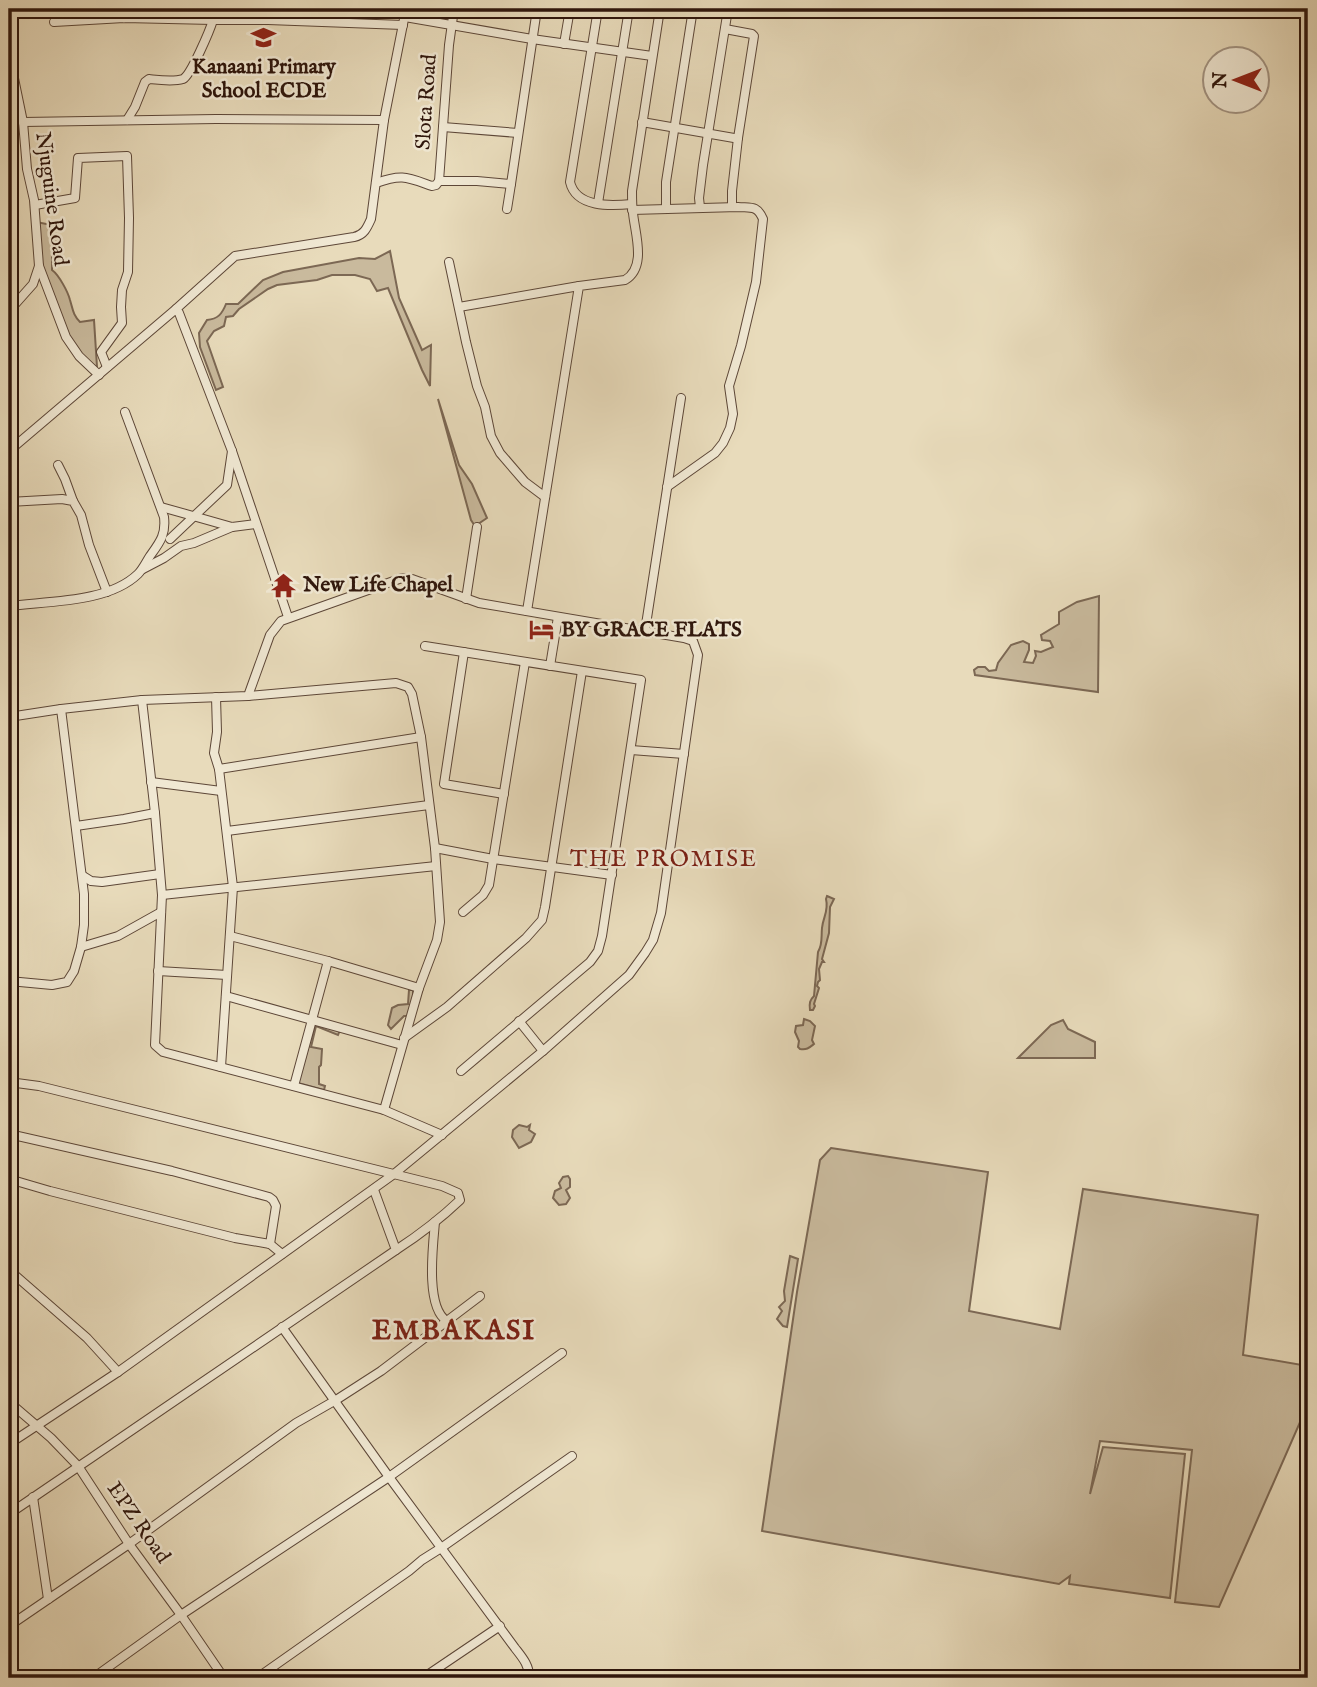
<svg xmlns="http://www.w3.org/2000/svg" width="1317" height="1687" font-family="'IM FELL English',serif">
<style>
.green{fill:#c9ba9d;stroke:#7c6854;stroke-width:2}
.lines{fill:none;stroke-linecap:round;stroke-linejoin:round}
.street-casing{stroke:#5d4738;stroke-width:10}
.street{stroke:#f0e8d3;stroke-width:8}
.labels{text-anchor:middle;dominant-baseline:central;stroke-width:5;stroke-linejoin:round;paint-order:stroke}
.poi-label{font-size:21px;font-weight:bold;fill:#2f160c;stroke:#f0e8d3;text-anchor:start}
.street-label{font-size:21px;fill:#2f160c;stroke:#f0e8d3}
.neighbourhood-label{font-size:23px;letter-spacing:2px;fill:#7a1f14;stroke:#f0e8d3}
.district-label{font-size:28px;font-weight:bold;letter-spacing:2px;fill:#7a1f14;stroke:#f0e8d3}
</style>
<rect width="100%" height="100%" fill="#e8dbbb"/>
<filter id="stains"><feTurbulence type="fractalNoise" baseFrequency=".00286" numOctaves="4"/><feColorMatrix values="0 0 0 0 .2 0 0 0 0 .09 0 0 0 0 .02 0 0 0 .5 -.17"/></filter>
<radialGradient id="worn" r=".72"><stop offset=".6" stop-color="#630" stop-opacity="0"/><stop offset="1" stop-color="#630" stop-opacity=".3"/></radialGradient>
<g class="green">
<path d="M36,222l16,3v7l6,3 1,6 -7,12v17c7,5 16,22 18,30 3,10 3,15 10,22l14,-2 3,47 -18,-11 -13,-19 -27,-71z"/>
<path d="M390,251l9,47 23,52 9,-5 -1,41 -8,-16 -34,-82 -11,3 -7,-12 -15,-4h-23l-15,5 -40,5 -9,4 -29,20 -6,7 -7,1 -2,9 -10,5 -7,10 16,46 -7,3 -16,-43 -1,-14 8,-13c11,-1 15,-6 19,-16h12l25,-24 20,-8 76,-14 16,1z"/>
<path d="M438,399l21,66 13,19 15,34 -12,8 -4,-6z"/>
<path d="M1099,596l-1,96 -123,-17 -1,-5 4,-3h7l4,4 7,-1 2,-7 13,-18 12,-4 6,3v6l-5,12 9,1 3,-7 -1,-5 6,1 12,-5 -3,-6 -8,-1 -1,-5 18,-11v-12l18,-10z"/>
<path d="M827,896l7,3 -4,8 -1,26 -7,26 2,3h-2l-3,7 1,11 -2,2 -1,4 2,2 -5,16 1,2 -2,4h-3c-1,-7 0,-10 4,-14l4,-44c5,-8 3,-15 4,-24 1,-11 7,-17 4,-29z"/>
<path d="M409,990h4v11l-4,15h-5l-13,13 -3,-4 4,-17 6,-3 10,-1z"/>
<path d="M804,1019l6,2 5,5 -3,14 2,4c-5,4 -7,6 -14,5l-2,-2 1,-6 -4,-9 1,-6 7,-1z"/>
<path d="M1063,1020l5,9 27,13v16h-77l33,-33z"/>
<path d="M315,1024l25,6 -2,5 -22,-9 -5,21 11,2 -1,16 -2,2v17l6,2 -1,4 -26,-7z"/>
<path d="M519,1125l8,2 3,-2 -1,5 6,4 -4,8 -12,6 -7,-11 1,-7z"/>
<path d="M831,1148l157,24 -19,139 91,18 23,-140 175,26 -15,140 65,11v38l-89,203 -44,-5 17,-152 -92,-9 -10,53 13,-47 82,7 -15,144 -101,-14 1,-8 -11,8 -297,-53 35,-239 23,-132z"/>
<path d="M568,1176l2,3v8l-4,3 4,8 -4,6 -7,1 -6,-7 2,-7 6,-3 -2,-5 4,-6z"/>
<path d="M790,1256l8,3 -11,68 -4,-1 -6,-7 5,-8 -3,-4 6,-6 -1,-10z"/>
</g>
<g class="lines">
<defs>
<g id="street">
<path d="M117,9l7,9"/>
<path d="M598,9l-28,173c6,26 41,24 62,22"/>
<path d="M405,17l127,22 120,17"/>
<path d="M54,22l70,-4 89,2"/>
<path d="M564,44l6,-35"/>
<path d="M9,54l14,68 4,47 7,31 5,66 27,71 13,19 20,19"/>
<path d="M127,120l8,-13 10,-25 4,-3c10,1 24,3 34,0 8,-4 27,-49 30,-59h55l135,5"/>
<path d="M23,122l193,-3 168,1"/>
<path d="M642,122l92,16h4l16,-102 -2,-2 -27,-5"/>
<path d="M443,127l75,6"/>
<path d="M439,181l10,-136 5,-36"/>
<path d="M376,183c26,-9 30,-6 56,3l4,-1 3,-4h38l34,3 26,-175"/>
<path d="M598,203l31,-194"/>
<path d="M35,205l40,-7 3,-40 49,-2 2,62 -1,54 -6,18 -1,17 1,16 -21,29 6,15"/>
<path d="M700,207l-1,-9 4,-33 25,-156"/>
<path d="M732,207v-16l6,-53"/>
<path d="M507,209l4,-25"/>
<path d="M666,209v-27l27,-173"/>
<path d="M632,210l106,-3c13,1 19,-2 25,12l-7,63 -15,64 -12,40 4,28 -3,14 -7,15 -8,10 -48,34"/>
<path d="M449,262l17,80 11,44 8,21 6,29 9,17 25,29 20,15"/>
<path d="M459,307l120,-21"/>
<path d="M176,309l59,-53 119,-19c10,-2 13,-9 17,-18l13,-99 22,-111"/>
<path d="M9,311l24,-27 6,-18"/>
<path d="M9,451l167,-142 3,4 53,138 56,166"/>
<path d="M58,465l7,14 8,22"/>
<path d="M9,502l53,-3 11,2 8,14 8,30 18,47"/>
<path d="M161,507l71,20 24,-3"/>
<path d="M170,539l57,-54 5,-34"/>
<path d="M143,569l21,-11 17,-12 13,-3 38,-16"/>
<path d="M466,599l11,-72"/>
<path d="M9,606c39,-5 99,-3 129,-32 5,-5 8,-12 12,-18 10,-14 16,-21 14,-39l-39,-105"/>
<path d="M527,611l52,-325 46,-6c22,-13 10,-46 8,-67 -1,-7 -1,-15 -1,-22l28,-182"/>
<path d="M645,631l36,-233"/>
<path d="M425,646l216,34 -39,256 -4,15 -8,11 -129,109"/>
<path d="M464,652l-20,132 60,10"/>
<path d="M550,666l8,-49"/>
<path d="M248,696l148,-13 12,4 4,7 9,43 14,111 5,74 -3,18 -18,48 -35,122"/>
<path d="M216,697l1,35 -3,21 5,16 14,118 -12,180"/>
<path d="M142,700l13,113 7,82 -7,150 8,7 221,58 58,25"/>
<path d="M9,702l2,14"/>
<path d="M9,717l52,-8 81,-9 106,-4 22,-61 11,-14 121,-43 10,1 67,24 205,35 9,3 5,14 -37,258 -8,27 -8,13 -16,22 -86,76 -149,123 -276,198 -109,72"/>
<path d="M631,750l53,4"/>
<path d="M219,769l202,-32"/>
<path d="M151,782l70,9"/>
<path d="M76,826l48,-7 31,-6"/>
<path d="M227,831l202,-26"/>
<path d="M435,848l58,11 119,16"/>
<path d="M83,876l8,5 11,1 58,-8"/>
<path d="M162,895l274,-29"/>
<path d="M463,912l20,-17 6,-10 36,-223"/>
<path d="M230,936l98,25 -34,125"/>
<path d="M81,947l37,-11 43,-24"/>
<path d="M328,961l91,27"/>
<path d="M158,971l69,4"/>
<path d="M9,981l43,4 15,-3 7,-11 7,-24 3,-22v-31l-23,-185"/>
<path d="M226,996l176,49"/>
<path d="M519,1021l24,30"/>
<path d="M404,1038l43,-31 79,-69 16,-18 3,-13 37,-236"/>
<path d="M9,1082l30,4 403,100 16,7 2,7c-20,19 -41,35 -64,50"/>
<path d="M9,1134l163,37 97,26 4,3 3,6 -6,38"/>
<path d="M9,1179l41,12 185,47 35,6 12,10"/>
<path d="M435,1222c-2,23 -10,86 12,99"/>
<path d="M9,1270l78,68 31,34"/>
<path d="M282,1327l107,150 126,171c7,9 15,18 14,30"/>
<path d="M9,1402l42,36 27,28 51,78 52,71 43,63"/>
<path d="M33,1497l15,102"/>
<path d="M9,1514l387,-264 -22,-60"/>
<path d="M9,1626l120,-82 167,-121 40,-23 45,-29 99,-75"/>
<path d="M9,1669l7,9"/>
<path d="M93,1678l88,-63 208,-138 173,-124"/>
<path d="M257,1678l152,-107 13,-11 19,-12 131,-92"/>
<path d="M423,1678l77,-52"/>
</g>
</defs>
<use href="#street" class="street-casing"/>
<use href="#street" class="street"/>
</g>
<defs>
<symbol id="school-bare" viewBox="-9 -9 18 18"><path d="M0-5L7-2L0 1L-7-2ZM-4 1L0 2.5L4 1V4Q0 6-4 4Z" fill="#8f2418" stroke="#f0e8d3" stroke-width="2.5" paint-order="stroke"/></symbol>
<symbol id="temple-bare" viewBox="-9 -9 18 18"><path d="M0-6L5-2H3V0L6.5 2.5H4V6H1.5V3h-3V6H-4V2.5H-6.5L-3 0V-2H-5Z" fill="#8f2418" stroke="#f0e8d3" stroke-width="2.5" paint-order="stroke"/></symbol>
<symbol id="hotel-bare" viewBox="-9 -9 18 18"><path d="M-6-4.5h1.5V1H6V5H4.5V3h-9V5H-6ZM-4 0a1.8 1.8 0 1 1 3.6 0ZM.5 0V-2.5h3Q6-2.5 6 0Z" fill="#8f2418" stroke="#f0e8d3" stroke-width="2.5" paint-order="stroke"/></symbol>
</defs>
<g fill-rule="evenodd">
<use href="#school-bare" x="246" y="20" width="35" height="35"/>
<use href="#temple-bare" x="266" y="568" width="35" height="35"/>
<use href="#hotel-bare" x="524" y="612" width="35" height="35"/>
</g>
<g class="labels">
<g class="poi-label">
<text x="264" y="67" text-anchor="middle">Kanaani Primary<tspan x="264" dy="24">School ECDE</tspan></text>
<text x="303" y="585">New Life Chapel</text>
<text x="561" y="630">BY GRACE FLATS</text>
</g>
<g class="street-label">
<text transform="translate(427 102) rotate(-86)">Slota Road</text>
<text transform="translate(51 199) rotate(82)">Njuguine Road</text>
<text transform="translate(138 1523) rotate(55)">EPZ Road</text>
</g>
<g class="neighbourhood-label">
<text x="664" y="859">THE PROMISE</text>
</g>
<g class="district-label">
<text x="454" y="1331">EMBAKASI</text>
</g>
</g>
<rect width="1317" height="1687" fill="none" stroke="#e8dbbb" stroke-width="35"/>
<rect x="10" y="10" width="1296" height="1666" fill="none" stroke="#2f160c" stroke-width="3.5"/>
<rect x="18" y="18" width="1282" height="1652" fill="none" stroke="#2f160c" stroke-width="2"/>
<g transform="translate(1236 80) rotate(270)"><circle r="33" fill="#f0e8d3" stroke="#a39483" stroke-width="2"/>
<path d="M0-5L12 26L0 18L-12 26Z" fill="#8f2418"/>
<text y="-10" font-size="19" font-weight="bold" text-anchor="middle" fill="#2f160c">N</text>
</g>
<rect width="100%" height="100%" filter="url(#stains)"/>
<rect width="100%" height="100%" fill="url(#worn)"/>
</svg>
